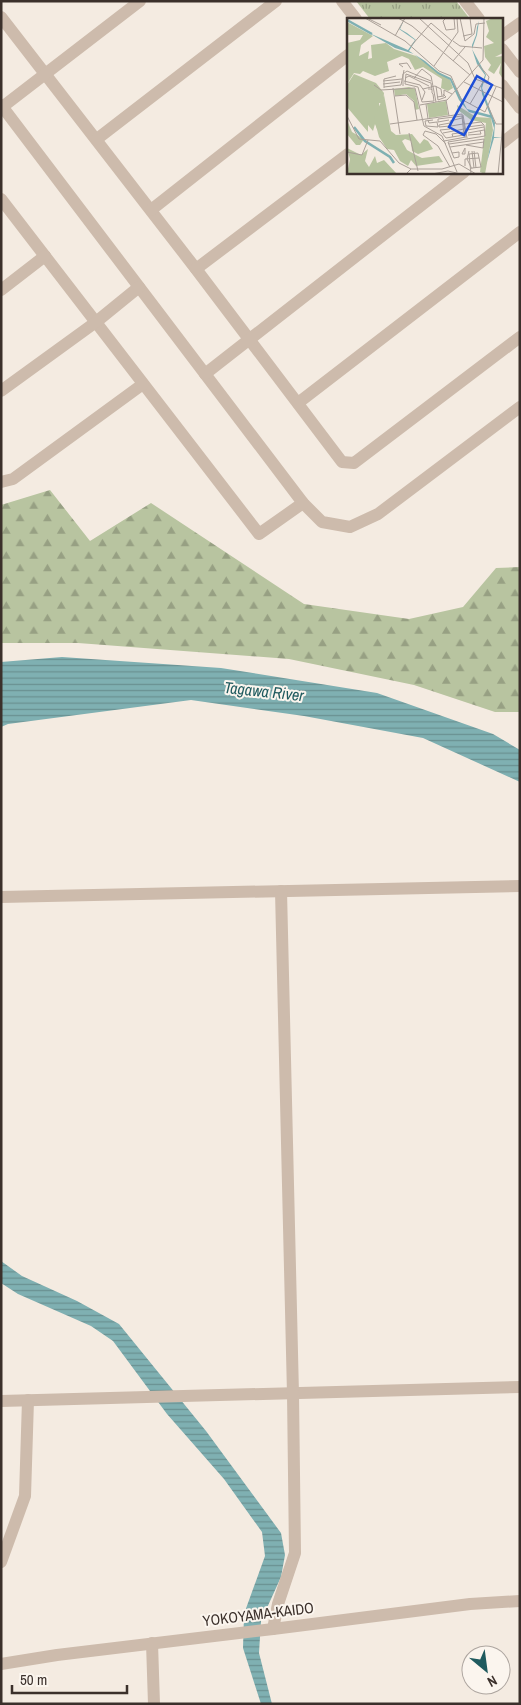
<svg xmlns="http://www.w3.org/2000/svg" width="521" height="1705" font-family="'Archivo Narrow',sans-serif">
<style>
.grass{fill:url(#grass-tufts)}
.forest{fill:url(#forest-firs)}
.water{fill:url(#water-rules)}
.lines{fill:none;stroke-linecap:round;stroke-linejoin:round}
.minor{stroke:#cdbbac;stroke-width:12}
.labels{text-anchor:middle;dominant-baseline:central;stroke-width:4;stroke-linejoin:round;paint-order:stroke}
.street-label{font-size:15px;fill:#3b302b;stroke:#fbf5ee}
.water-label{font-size:16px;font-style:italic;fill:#1f5a5e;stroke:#fbf5ee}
.inset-river{fill:none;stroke:#7fb0b2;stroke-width:2.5}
.inset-road{fill:none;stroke:#aaa098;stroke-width:1}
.view{fill:#1d4ed8;fill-opacity:0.15;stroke:#1d4ed8;stroke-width:2.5}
.inset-edge{fill:none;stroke:#3b302b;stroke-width:2.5}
</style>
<defs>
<pattern id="grass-tufts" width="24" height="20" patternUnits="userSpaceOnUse" patternTransform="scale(1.25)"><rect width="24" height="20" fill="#b8c4a0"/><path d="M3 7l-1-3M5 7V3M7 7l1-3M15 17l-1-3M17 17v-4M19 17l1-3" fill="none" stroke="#97a083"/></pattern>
<pattern id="forest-firs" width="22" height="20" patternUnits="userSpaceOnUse" patternTransform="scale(1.25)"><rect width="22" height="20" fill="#b8c4a0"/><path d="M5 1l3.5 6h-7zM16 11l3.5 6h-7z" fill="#97a083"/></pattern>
<pattern id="water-rules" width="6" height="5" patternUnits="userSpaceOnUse" patternTransform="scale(1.25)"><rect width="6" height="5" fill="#7fb0b2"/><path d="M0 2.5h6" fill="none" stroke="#699091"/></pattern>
</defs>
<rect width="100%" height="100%" fill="#f4ebe1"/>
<path class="grass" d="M356,1h100l14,18h-100z"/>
<path class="forest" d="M50,490l40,51 61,-38 153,101 105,15 54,-12 33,-39 24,-1v145h-25l-81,-27 -125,-26 -211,-16h-77v-138z"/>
<g class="water">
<path d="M62,657l159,11 156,25 116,41 27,16v32l-97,-44 -119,-22 -113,-16 -183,24 -7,3v-65z"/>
<path d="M1,1261l21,15 55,25 42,23 87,107 75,102 4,22 -4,22 -20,44 -2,32 13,51h-11l-18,-56 1,-34 21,-58 -3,-24 -38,-53 -57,-65 -54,-73 -22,-15 -73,-32 -17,-11z"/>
</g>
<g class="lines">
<g class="minor">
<path d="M342,1l14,18"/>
<path d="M465,1l14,18"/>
<path d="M1,17l195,252 146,193 12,1 166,-126"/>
<path d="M502,36l18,-13"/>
<path d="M502,49l18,23"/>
<path d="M502,85l18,23"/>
<path d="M1,105l302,398 19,19 28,5 28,-13 142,-107"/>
<path d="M1,108l139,-107"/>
<path d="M97,139l179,-138"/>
<path d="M502,143l18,-14"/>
<path d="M1,199l258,335 44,-31"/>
<path d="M151,210l197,-155"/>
<path d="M196,269l152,-115"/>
<path d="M1,290l44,-34"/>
<path d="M205,374l259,-202"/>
<path d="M1,391l95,-69 43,-35"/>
<path d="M298,403l222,-171"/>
<path d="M1,482l12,-3 130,-95"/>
<path d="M1,897l519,-11"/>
<path d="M1,1401l519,-14"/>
<path d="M1,1562l24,-66 3,-96"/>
<path d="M273,1629l5,-25 17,-51 -2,-159 -12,-503"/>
<path d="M152,1643l2,61"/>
<path d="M1,1664l56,-9 216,-26 197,-25 50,-3"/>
</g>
</g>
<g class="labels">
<g class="street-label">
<text transform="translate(258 1614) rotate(-7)">YOKOYAMA-KAIDO</text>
</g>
<g class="water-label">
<text transform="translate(264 691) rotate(6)">Tagawa River</text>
</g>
</g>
<g transform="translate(347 18)">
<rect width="156" height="156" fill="#f4ebe1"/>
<path d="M7,56l22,9 8,10 -1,10h-4l1,21 -3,5 -2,-5 -2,7 -5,-6v7l-21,-25v-22zM62,69l6,2 4,20 -4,1 -1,-9 -8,-7 -11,2 -1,-7zM99,83l2,14 -19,3 -2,-14z" fill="#b8c4a0"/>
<path d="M146,0h10v35l-8,4 8,-1v23l-4,-6 2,-10 -7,11 -6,-4 3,-5 -6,-8 -1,-11 10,-3 -8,-6 3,-6 -3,-10zM0,4l26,14 -12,9 -2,11 10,-5 -1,8 4,-1 -1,-13 15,-2 8,6 22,7 34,24 3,8 -5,3 -7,-3 1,-9 -19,-12 -8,3 -6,-11 -7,-3 -15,6 2,9 -14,5 -12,-5 -3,3 -6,-1 -7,11v-41l13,-3 3,-5h-16zM37,77l7,36 5,4 16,-1 8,10 4,-5 4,2 5,8 -15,5 -6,-3 -1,-10 -6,-2 -3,2 5,9 9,5 6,3 17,-2 4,6 -27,4 -5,-6 -3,6 -8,-5 -6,-11 -7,-1 -8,-12 -5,-19zM110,87l19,12 15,1 2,12 -8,44 -5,-2 6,-49 -15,-3 -13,-10zM0,102l5,12 12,7 -4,6h-4l-9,-11zM0,130l14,7 7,-6 -3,12 4,6 6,-11 2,7 7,-3 13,14h-50l3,-15z" fill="#b8c4a0"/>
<path d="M58,0l-5,11 7,4 9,7 -7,11 16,10 13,11 13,6 16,31 23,6 -8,-21 -1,-8 4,-11 -8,-11 -5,-15v-4l4,-10 1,-8 2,-6v-3v3l-2,14 -5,14 14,26 -4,13 13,35 -1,14 9,1h-9l-7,24 2,12 -2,-12 7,-34 -3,-10 -22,-6 -10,-12 -9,-20 -12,-6 -24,-20 -19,-6 -26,-15 39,17 7,-10 -16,-11z" fill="#7fb0b2"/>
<path class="inset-river" d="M0,2l25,14M7,109l11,14 25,16 4,6"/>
<path class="inset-road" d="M18,0l40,23 34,30 12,5 10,23 24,13 11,-25M20,0l14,7M51,0l14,8 58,49M72,0l49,45 7,16 29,10M99,0l-3,3 3,9 9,-1 -1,-11M113,0l5,23 9,-7 2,-10 9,-1M48,18l10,-18M116,18l9,-2 -2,-16M106,23l7,5 22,2M64,28l20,-23 21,18M106,43l12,-14M132,47l10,12 -2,7M87,48l24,-34 -1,-14M56,49l-4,-3 8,-1 4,6M58,60l4,-2 20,10M67,60l8,-9 9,7 5,26M36,63l19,-2M57,63l16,4 5,7 -3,8M117,64l39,20M36,66l17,-2M27,67l7,5 34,-2 9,38 18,10 15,36M56,68v-12l4,-3 24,10M89,68l2,14 8,-3 -3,-3M37,69l17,-2 3,-15M37,70v-9l12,-3M46,70l7,46M76,71l12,-3 6,3 1,7M81,71h3l1,1v3l1,1 1,7 -12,1 -4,-15 -13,-3 1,-10 25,9 1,7M48,78l11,-1 8,7 3,18M90,79l7,-1v-6l8,4M99,82l3,16M79,86l2,15M123,86l13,-22M73,87l27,-5 36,-40 1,-42M141,88l8,18h7M116,97l4,23M0,98l12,23 21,2 19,22 12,6M115,100l-12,3 1,5 12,-2M81,102l1,3 8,-1 1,5 -12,-1 -1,-5 8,-1M103,105l-11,2v2l11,-1M43,106l72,-10 4,23 -22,4M120,109l16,-2M120,112l17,-3M62,115l9,38M95,115l4,5 18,-3 -2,-19 -24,3v3l11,-2M95,115l-2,-3 10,-1v-3M96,115l21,-4M121,115l16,-3M121,117l13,-1 -1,-3M106,119l-1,-3 13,-2M99,126l-10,-10 -11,-3 -2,4 15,11 12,21M102,126l35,-5 -1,9 -17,-3M103,129l34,-5M118,130v6h-3zM122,133l-2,8 5,10M125,133l2,17M127,133l2,17M0,134l15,3 6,-15M112,134v5l-5,1 -2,-5zM105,135l-4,-11 37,-6 -1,-11 -3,-3 -16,2M118,148v-7l14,-1M59,156l5,-5h31l17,-5 17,10M85,156l16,-3 13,3M124,156l-2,-20 9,-1 3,14 -9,1M151,156l5,-50"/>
<path class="view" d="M130,58l15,9 -28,50 -15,-8z"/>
<rect width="156" height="156" class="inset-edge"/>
</g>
<rect width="521" height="1705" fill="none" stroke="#3b302b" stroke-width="5"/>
<g transform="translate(486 1670) rotate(151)"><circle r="24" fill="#fbf5ee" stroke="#aea6a0"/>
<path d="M0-4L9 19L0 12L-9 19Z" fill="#1f5a5e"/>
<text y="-8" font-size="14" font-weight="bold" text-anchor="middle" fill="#3b302b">N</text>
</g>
<path d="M12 1685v8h115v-8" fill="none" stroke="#3b302b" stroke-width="2.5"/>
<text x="20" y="1685" font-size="15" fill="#3b302b" stroke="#fbf5ee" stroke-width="4" paint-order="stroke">50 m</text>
</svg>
